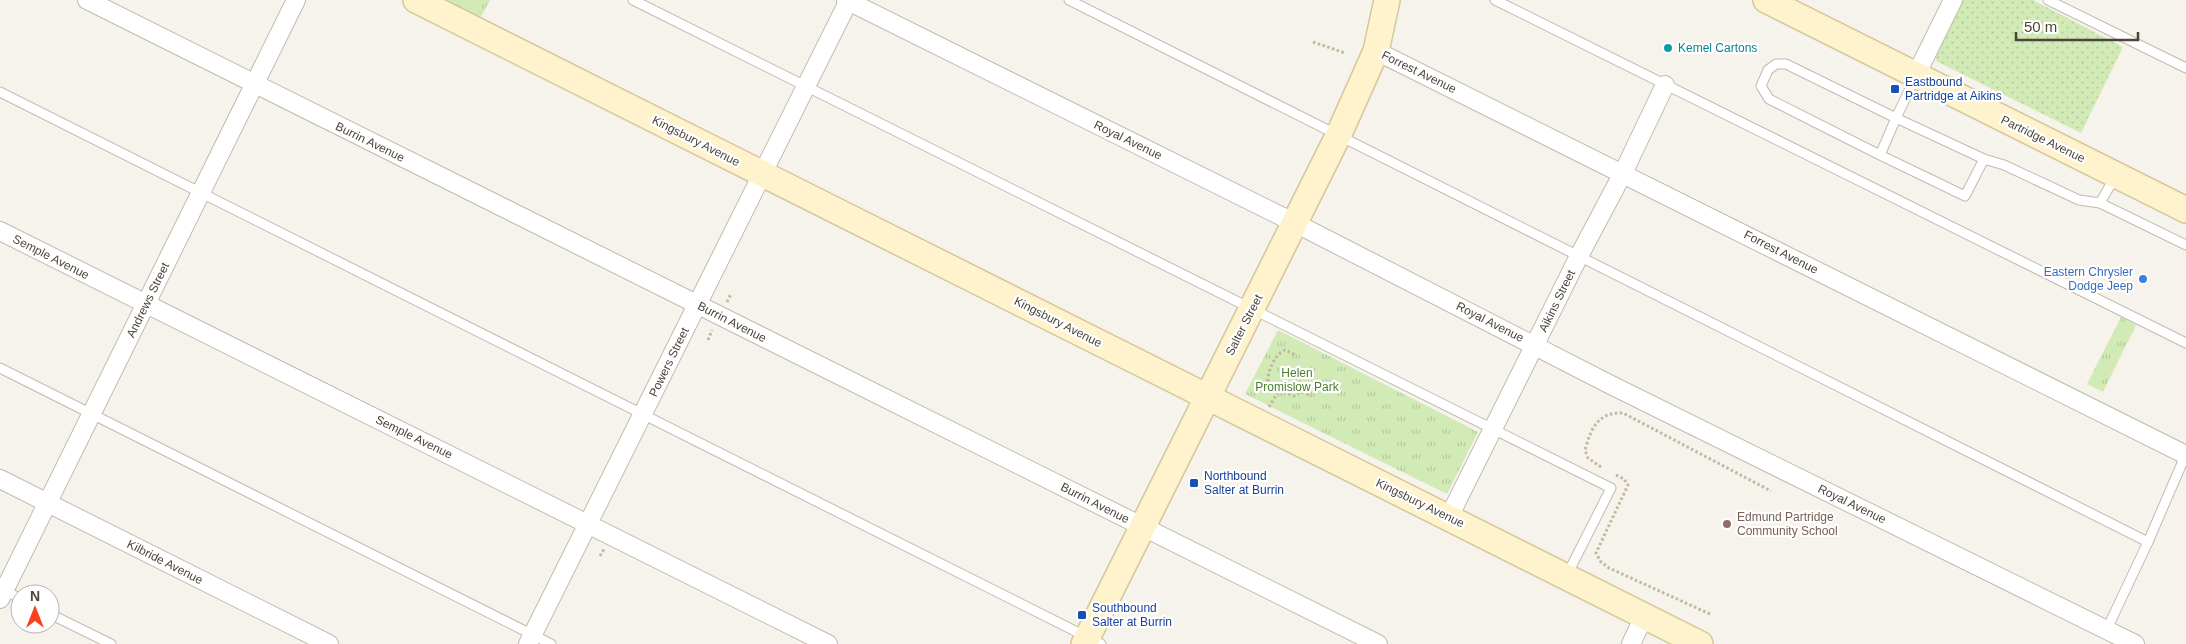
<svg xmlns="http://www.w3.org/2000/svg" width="2186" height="644" font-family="Helvetica,sans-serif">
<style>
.grass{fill:url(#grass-dots)}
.park{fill:url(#park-tufts)}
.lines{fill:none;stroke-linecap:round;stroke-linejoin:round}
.lane-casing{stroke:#c2bbae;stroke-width:11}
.street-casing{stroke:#c2bbae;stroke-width:20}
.secondary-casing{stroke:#d6c79b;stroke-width:28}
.path{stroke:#c4b79f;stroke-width:3;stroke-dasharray:2.5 2.5;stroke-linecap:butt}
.lane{stroke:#fff;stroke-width:9}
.street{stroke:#fff;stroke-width:18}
.secondary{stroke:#fff3cd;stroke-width:25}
.culture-dot{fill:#0f9aa8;stroke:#fff;stroke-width:2}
.transit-dot{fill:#1a4fb4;stroke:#fff;stroke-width:2}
.shop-dot{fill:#3f7fe0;stroke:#fff;stroke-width:2}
.education-dot{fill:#8d6e63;stroke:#fff;stroke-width:2}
.labels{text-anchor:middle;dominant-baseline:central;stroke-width:4.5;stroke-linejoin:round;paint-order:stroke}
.culture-label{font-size:12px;fill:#0d838f;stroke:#fff;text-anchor:start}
.street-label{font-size:12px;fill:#4b4439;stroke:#fff}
.transit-label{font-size:12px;fill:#164399;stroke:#fff;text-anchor:start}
.shop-label{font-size:12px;fill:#366cbe;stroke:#fff;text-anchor:end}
.park-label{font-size:12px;fill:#4a7f2a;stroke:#fff}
.education-label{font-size:12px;fill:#785e54;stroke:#fff;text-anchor:start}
</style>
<defs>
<pattern id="grass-dots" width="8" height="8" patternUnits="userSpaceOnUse" patternTransform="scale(1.25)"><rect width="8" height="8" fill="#d2eab5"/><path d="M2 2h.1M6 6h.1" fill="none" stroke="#b6ca9c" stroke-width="1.8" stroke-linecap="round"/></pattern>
<pattern id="park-tufts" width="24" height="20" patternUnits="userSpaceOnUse" patternTransform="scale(1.25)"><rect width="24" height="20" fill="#d2eab5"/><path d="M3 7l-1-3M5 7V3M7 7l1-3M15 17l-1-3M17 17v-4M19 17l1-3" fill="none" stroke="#b6ca9c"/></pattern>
</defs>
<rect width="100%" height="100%" fill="#f6f3ec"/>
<path class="grass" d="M1963,0h70l90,47 -42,86 -143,-71 -2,-2 1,-7z"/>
<g class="park">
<path d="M434,0h56l-12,22z"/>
<path d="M2121,317l15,8 -33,67 -16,-8z"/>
<path d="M1278,330l200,102 -31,62 -202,-100z"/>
</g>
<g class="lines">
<defs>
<g id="lane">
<path d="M633,0l978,488 -44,87"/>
<path d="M1069,0l1079,542 38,-88"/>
<path d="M1495,0l691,343"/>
<path d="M2048,0l138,68"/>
<path d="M0,92l1101,552"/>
<path d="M1880,155l85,41 19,-37 -88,-41 -16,37 -111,-56 -8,-13 7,-16 8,-6h10l110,54 20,-42"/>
<path d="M1984,159l20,6 75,35 21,3 86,42"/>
<path d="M2100,203l15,-26"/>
<path d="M0,368l551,276"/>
<path d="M2,590l18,8"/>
<path d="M50,614l61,30"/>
<path d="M2106,631l42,-89"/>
</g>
<g id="street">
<path d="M87,0l1291,644"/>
<path d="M846,0l449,223 316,162 524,259"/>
<path d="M1376,51l810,404"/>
<path d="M1916,75l37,-75"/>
<path d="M0,231l828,413"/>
<path d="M0,479l329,165"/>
<path d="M1449,517l130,-261 44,-83 42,-88"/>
<path d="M0,599l296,-599"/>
<path d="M528,644l321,-644"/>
<path d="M1631,644l13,-28"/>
</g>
<g id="secondary">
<path d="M416,0l1284,644"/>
<path d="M1766,0l420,210"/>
<path d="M1084,644l255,-510 37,-83 11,-51"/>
</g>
</defs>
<use href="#lane" class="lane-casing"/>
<use href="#street" class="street-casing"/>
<use href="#secondary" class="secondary-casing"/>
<g class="path">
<path d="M1313,42l32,11"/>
<path d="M727,302l4,-8"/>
<path d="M708,340l4,-10"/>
<path d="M1279,390l15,6 8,-4 10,4"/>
<path d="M1269,407l10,-17 -11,-6c-1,-12 6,-29 17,-34l11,5"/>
<path d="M1601,467l-13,-9 -3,-8c6,-22 13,-38 38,-37l148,78"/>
<path d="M1616,475l8,4 4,6 -32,68 5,9 8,6 101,46"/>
<path d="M600,556l4,-7"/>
</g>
<use href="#lane" class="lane"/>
<use href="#street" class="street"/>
<use href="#secondary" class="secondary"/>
</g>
<circle class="culture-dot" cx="1668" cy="48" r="5"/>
<g class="transit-dot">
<rect x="1890" y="84" width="10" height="10" rx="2.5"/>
<rect x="1189" y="478" width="10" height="10" rx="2.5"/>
<rect x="1077" y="610" width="10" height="10" rx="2.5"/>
</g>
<circle class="shop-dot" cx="2143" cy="279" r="5"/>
<circle class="education-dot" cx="1727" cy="524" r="5"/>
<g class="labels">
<g class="culture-label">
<text x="1678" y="48">Kemel Cartons</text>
</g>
<g class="street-label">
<text transform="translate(1419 72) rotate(26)">Forrest Avenue</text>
<text transform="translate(2043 139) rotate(26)">Partridge Avenue</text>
<text transform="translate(1128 140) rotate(26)">Royal Avenue</text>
<text transform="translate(696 141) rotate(27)">Kingsbury Avenue</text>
<text transform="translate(370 142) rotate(26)">Burrin Avenue</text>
<text transform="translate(1781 252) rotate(27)">Forrest Avenue</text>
<text transform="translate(51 257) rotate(27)">Semple Avenue</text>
<text transform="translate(148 300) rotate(-64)">Andrews Street</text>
<text transform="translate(1557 301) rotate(-64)">Aikins Street</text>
<text transform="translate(732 322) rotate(27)">Burrin Avenue</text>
<text transform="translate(1058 322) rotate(27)">Kingsbury Avenue</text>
<text transform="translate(1490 322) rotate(27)">Royal Avenue</text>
<text transform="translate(1244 325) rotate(-63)">Salter Street</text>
<text transform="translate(669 362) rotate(-64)">Powers Street</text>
<text transform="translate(414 437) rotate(26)">Semple Avenue</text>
<text transform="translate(1095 503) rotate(27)">Burrin Avenue</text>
<text transform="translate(1420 503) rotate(26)">Kingsbury Avenue</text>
<text transform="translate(1852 504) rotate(26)">Royal Avenue</text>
<text transform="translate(165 562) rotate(27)">Kilbride Avenue</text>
</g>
<g class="transit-label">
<text x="1905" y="82">Eastbound<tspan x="1905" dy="14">Partridge at Aikins</tspan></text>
<text x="1204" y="476">Northbound<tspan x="1204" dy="14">Salter at Burrin</tspan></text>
<text x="1092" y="608">Southbound<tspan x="1092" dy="14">Salter at Burrin</tspan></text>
</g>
<g class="shop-label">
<text x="2133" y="272">Eastern Chrysler<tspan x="2133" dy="14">Dodge Jeep</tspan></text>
</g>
<g class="park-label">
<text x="1297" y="373">Helen<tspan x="1297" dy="14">Promislow Park</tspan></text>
</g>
<g class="education-label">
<text x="1737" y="517">Edmund Partridge<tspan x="1737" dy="14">Community School</tspan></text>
</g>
</g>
<g transform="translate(35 609)"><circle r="24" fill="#ffffff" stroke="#b7b4b0"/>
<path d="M0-4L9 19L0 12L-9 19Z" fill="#fc3f1d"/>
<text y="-8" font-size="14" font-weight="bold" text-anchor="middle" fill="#4b4439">N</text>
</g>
<path d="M2016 32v8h122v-8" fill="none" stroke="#4b4439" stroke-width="2.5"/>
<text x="2024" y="32" font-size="15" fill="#4b4439" stroke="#ffffff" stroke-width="4" paint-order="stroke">50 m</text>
</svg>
